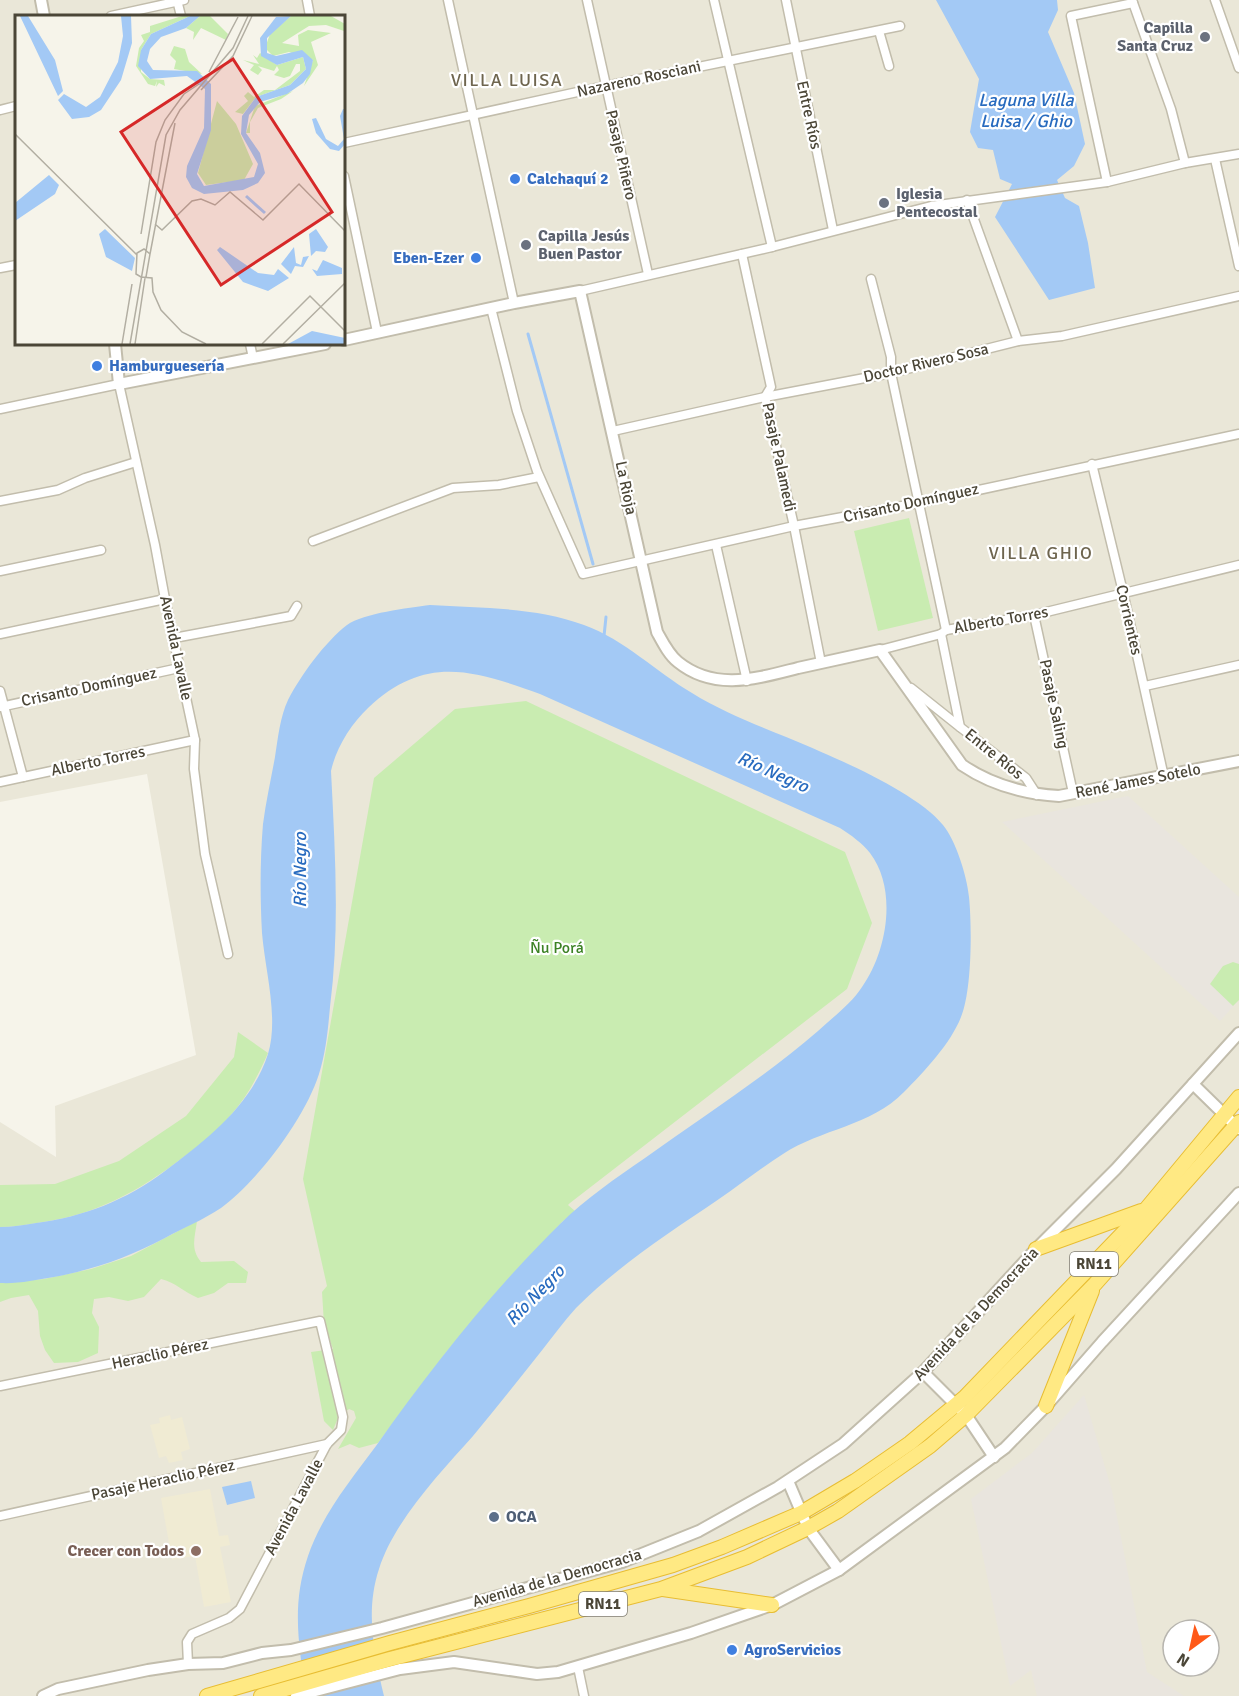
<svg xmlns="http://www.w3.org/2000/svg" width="1239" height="1696" viewBox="0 0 1239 1696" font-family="Signika,sans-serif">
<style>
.residential{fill:#eae7d8;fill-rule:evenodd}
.industrial{fill:#e9e5de}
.education{fill:#f0ebd3}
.green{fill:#c9ecb1}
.water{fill:#a3c9f5}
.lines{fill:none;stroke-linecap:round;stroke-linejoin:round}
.stream{stroke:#a3c9f5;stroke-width:3}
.minor-casing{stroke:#c2bdac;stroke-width:11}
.tertiary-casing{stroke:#c2bdac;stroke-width:14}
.trunk-casing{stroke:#e8bd32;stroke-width:16}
.minor{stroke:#fff;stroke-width:8}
.tertiary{stroke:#fff;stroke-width:10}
.trunk{stroke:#ffe983;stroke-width:14}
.worship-dot{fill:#6b7280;stroke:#fff;stroke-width:2}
.shop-dot{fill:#3f7fe0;stroke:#fff;stroke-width:2}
.service-dot{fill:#5c6f8a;stroke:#fff;stroke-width:2}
.education-dot{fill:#8d6e63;stroke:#fff;stroke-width:2}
.labels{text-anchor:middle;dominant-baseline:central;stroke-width:4.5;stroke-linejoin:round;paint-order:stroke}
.shield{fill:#fff;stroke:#817e73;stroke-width:1.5}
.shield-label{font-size:15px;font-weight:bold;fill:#4b4637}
.worship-label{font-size:16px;font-weight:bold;fill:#5b616d;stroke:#fff;text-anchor:start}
.street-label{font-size:16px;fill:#4b4637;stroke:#fff}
.shop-label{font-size:16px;font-weight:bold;fill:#366cbe;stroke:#fff;text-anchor:start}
.park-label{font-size:16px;fill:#3c8225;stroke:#fff}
.service-label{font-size:16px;font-weight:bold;fill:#4e5e75;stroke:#fff;text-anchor:start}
.education-label{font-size:16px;font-weight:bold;fill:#785e54;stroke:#fff;text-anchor:end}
.neighbourhood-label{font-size:18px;letter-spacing:1.5px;fill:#6e654e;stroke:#fff}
.water-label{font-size:18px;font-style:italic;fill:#286bbf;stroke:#fff}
.inset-river{fill:none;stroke:#a3c9f5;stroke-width:3}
.inset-road{fill:none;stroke:#b2aea2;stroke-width:1.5}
.view{fill:#d62828;fill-opacity:0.15;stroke:#d62828;stroke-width:3}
.inset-edge{fill:none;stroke:#4b4637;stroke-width:3}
</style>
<rect width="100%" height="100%" fill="#f6f4ea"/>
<!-- residential -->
<path class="residential" d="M0,0H1239V1696H0V1122L56,1157L55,1106L196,1055L147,774L0,802ZM16,16H344V344H16ZM1173,1630H1209V1666H1173Z"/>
<!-- industrial -->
<g class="industrial">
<polygon points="1128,796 1239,897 1239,1000 1220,1021 1002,822"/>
<polygon points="1084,1395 1112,1491 1147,1672 1184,1696 1037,1696 1031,1670 1010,1686 971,1499 1032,1453"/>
</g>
<!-- education -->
<g class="education">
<polygon points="170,1415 171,1420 182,1417 190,1449 181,1452 183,1460 169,1463 166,1456 159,1458 150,1425 160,1423 159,1418"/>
<polygon points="210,1489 219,1536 228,1535 230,1545 220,1547 231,1602 204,1607 195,1556 172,1560 161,1498"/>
</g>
<!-- green -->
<g class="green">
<polygon points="909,518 933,618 878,631 854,531"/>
<polygon points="526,701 845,852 872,923 847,989 570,1203 568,1205 575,1211 562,1222 448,1350 378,1443 359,1448 350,1444 338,1449 356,1418 354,1411 349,1409 338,1418 333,1430 324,1421 311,1352 333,1349 324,1324 322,1292 327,1286 303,1179 374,778 455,709"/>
<polygon points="1233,962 1239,964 1239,1000 1233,1006 1210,984 1223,966"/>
<path d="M238,1032L268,1053C258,1076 247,1097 230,1116C218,1131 201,1144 185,1156C138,1192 96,1215 37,1223C25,1225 12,1227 0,1227V1185L55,1184L119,1161L186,1116L234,1057Z"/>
<path d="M197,1221C195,1237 190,1249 201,1262L234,1261L248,1272L246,1283H228L214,1293L198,1298C184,1292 175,1282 161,1279L144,1297L128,1301L109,1297L94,1299L92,1313L99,1327L98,1353L78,1362L54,1363L45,1350L40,1336L38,1311L29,1295L11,1298L0,1302V1283L44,1279L91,1269L131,1256Z"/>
</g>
<!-- water -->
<g class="water">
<polygon points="936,0 1057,0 1058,10 1048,32 1074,93 1085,144 1074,166 1057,180 1065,198 1079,206 1088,243 1095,288 1049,300 995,217 1012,184 1000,179 993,150 978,148 970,132 979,79"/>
<path d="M430,605C480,608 536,607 584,625C625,640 655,671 692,693C729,716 771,730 810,747C847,763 918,794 943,825C956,841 967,876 969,897C972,927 972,990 961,1017C951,1043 924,1072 904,1092C871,1126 821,1129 783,1154C761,1168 741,1184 719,1199C669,1233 619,1265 576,1308C564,1321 554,1335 543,1349C520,1378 497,1407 473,1436C440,1473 394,1521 379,1569C365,1611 374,1654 384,1696H306C299,1645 291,1606 308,1556C322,1515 350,1481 376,1446C431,1368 492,1291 560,1224C585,1199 616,1178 645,1158C703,1116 764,1078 818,1031C833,1017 851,1004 862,987C887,952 898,890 870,853C862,843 851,835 840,828L540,694C473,670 425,654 368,708C351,724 336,748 331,771C335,850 340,928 330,1007C328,1029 326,1052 319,1074C305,1118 258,1181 221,1208C203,1220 183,1228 165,1238C127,1258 95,1269 54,1277C36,1280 18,1284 0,1283V1227C12,1227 24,1225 36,1223C83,1217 127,1200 165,1171C206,1140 251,1106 268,1054C279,1018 265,970 262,933C260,896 260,860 263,824C266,801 271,779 275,757C278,738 280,717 288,700C301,675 325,642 347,625C364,613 408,608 430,605Z"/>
<polygon points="251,1481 255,1498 227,1505 222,1487"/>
</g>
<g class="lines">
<!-- stream -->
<g class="stream">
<polyline points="528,334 593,564"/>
<polyline points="604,636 606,617"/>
</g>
<defs>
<g id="minor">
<polyline points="177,0 181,16"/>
<polyline points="307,0 310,16"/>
<polyline points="448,0 514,303"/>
<polyline points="587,0 648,274"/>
<polyline points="714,0 772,247"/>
<polyline points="786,0 833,230"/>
<polyline points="1132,0 1171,109 1185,163"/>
<polyline points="1215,0 1239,68"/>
<polyline points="111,16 184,0"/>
<polyline points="879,31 889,66"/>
<polyline points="0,110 16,106"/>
<polyline points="344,143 605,86 900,26"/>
<polyline points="1215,159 1239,266"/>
<polyline points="344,176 377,332"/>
<polyline points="1107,182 1071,16 1133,3"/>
<polyline points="967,200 1018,341"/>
<polyline points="742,254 771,387 765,397 794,526 821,663"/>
<polyline points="0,268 16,265"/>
<polyline points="871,279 891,357 891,373 946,630"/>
<polyline points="580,291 772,247 931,206 1107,182 1185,163 1239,154"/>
<polyline points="491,308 517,411 537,471 583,574 794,526 918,503 1239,434"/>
<polyline points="250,344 253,358"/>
<polyline points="0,409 119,384 155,545 165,599 195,740 194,769 205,854 228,954"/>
<polyline points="613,431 765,397 891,373 1018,341 1062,336 1239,296"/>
<polyline points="1092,464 1123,592 1164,777"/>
<polyline points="0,501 58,490 85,478 136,462"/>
<polyline points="313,541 453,488 499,485 539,477"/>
<polyline points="716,545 747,681"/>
<polyline points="0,571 101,550"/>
<polyline points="1034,615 1073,793"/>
<polyline points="0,634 165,599"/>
<polyline points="941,634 960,727 1026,778 1037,795"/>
<polyline points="174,638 291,616 297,606"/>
<polyline points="880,650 941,634 946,630 1034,615 1239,565"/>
<polyline points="1145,686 1239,665"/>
<polyline points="911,688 960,727"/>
<polyline points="0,691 23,777"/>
<polyline points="0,707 179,668"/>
<polyline points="0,782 195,740"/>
<polyline points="0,1386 320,1321 343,1417 341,1430 327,1444 240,1609 229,1618 192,1634 187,1642 188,1664"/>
<polyline points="0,1516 327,1444"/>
<polyline points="578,1667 584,1696"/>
</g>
<g id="tertiary">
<polyline points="41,0 44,16"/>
<path d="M344,340L514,303L580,291L657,632C663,643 669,655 678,662C715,692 758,678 798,668C826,662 853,656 880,650L962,765C990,784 1025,794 1059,796L1239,761"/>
<polyline points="115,344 119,384 325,344"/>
<polyline points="1193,1084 1239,1129"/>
<polyline points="923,1372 966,1415 994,1457"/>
<polyline points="788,1481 808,1528 839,1570"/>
<polyline points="43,1696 58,1689 148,1670 188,1664 223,1663 262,1653 291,1650 382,1628 622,1562 699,1531 778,1487 843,1444 923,1372 1036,1249 1116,1169 1239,1033"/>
<polyline points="296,1696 400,1669 454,1662 537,1674 558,1672 691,1633 772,1605 839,1570 1005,1448 1046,1406 1102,1342 1239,1193"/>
</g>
<g id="trunk">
<polyline points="1036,1249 1141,1211"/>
<polyline points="1046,1406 1092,1291"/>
<polyline points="663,1589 772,1605"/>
<polyline points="207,1696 390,1643 529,1606 673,1565 722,1547 801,1513 855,1481 910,1443 964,1398 1146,1209 1239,1097"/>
<polyline points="261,1696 390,1659 661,1589 747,1557 808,1528 838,1511 930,1446 966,1415 1095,1284 1239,1122"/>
</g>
</defs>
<!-- minor casing -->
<use href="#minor" class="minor-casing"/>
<!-- tertiary casing -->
<use href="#tertiary" class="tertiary-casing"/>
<!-- trunk casing -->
<use href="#trunk" class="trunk-casing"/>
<!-- minor -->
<use href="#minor" class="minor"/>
<!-- tertiary -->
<use href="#tertiary" class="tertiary"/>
<!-- trunk -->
<use href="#trunk" class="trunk"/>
</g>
<!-- markers -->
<g class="worship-dot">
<circle cx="1205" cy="37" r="6"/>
<circle cx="884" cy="203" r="6"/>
<circle cx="526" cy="245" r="6"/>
</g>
<g class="shop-dot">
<circle cx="515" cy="179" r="6"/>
<circle cx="476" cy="258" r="6"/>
<circle cx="97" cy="366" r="6"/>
<circle cx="732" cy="1650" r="6"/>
</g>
<circle class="service-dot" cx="494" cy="1517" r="6"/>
<circle class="education-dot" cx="196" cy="1551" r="6"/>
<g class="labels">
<!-- shield labels -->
<g class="shield">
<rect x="1070" y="1252" width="48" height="24" rx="4.5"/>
<rect x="579" y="1592" width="48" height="24" rx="4.5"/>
</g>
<g class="shield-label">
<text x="1094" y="1264">RN11</text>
<text x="603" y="1604">RN11</text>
</g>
<!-- worship labels -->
<g class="worship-label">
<text x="1193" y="28" text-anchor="end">Capilla<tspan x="1193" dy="18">Santa Cruz</tspan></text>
<text x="896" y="194">Iglesia<tspan x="896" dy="18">Pentecostal</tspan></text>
<text x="538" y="236">Capilla Jesús<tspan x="538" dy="18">Buen Pastor</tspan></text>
</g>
<!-- street labels -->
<g class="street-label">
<text transform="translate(639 79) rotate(-12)">Nazareno Rosciani</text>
<text transform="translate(809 115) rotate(78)">Entre Ríos</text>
<text transform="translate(621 155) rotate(77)">Pasaje Piñero</text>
<text transform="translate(926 363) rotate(-13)">Doctor Rivero Sosa</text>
<text transform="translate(779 457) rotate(78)">Pasaje Palamedi</text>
<text transform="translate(626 488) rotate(78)">La Rioja</text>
<text transform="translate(911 503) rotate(-12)">Crisanto Domínguez</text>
<text transform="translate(1001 620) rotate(-10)">Alberto Torres</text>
<text transform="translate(1129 620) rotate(77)">Corrientes</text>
<text transform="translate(176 648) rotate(78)">Avenida Lavalle</text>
<text transform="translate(89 687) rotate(-12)">Crisanto Domínguez</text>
<text transform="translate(1054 704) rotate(78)">Pasaje Saling</text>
<text transform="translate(994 754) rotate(39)">Entre Ríos</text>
<text transform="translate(98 761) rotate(-12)">Alberto Torres</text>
<text transform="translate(1138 781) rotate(-11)">René James Sotelo</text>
<text transform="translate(976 1314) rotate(-47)">Avenida de la Democracia</text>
<text transform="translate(160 1354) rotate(-12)">Heraclio Pérez</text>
<text transform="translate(163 1480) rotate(-12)">Pasaje Heraclio Pérez</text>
<text transform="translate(294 1507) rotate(-62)">Avenida Lavalle</text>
<text transform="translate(557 1578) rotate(-16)">Avenida de la Democracia</text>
</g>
<!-- shop labels -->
<g class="shop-label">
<text x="527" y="179">Calchaquí 2</text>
<text x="464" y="258" text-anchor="end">Eben-Ezer</text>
<text x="109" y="366">Hamburguesería</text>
<text x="744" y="1650">AgroServicios</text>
</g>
<!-- park labels -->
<g class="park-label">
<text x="557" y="948">Ñu Porá</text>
</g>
<!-- service labels -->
<g class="service-label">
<text x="506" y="1517">OCA</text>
</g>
<!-- education labels -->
<g class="education-label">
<text x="184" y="1551">Crecer con Todos</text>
</g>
<!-- neighbourhood labels -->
<g class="neighbourhood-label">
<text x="507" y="80">VILLA LUISA</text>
<text x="1041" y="553">VILLA GHIO</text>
</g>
<!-- water labels -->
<g class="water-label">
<text x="1026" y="100">Laguna Villa<tspan x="1026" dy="21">Luisa / Ghio</tspan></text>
<text transform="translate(773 772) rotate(24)">Río Negro</text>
<text transform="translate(300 870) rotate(-90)">Río Negro</text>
<text transform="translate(535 1295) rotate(-46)">Río Negro</text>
</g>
</g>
<!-- overview -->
<g transform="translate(15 15)">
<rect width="330" height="330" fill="#f6f4ea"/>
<path d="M167,1H175L136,19L126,35V57L135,64L149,65L150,71L144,68L141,72L142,66L140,71L133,69L121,51L124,33L129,26L126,20L135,17V11ZM185,1H195L213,19L211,25L186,13L178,25L179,17L171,13ZM276,1H316L330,9L329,16L311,10L294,11L267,28L284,31L283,20L293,15L316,18L296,27L303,50L289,71L298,45L274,37L258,41L250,33L255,19ZM159,31L170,34L174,47L187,59L159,54L161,46L155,40ZM245,38L262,50L288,42L291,54L275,70L241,82L228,99L220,97L233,86L229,81L233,77L239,82L249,75H260L285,56V49H281L275,61L269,63L259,60L264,55L262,51L259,56L243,51L247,55L243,60L235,55L239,50L228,45L244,49L238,40L242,43ZM278,76L266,84L243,93L235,107V118H231L240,91ZM202,86L221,109L238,149L229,165L191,170L183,158Z" fill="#c9ecb1"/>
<path d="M5,1H13L40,45L48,76L43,81ZM106,1H116L117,28L106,65L86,95L74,102L57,104L43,85L49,79L71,92L85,82L103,47L108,21ZM175,1H185L171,13L146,22L135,34L132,46L138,55L182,56L196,69V115L182,159L189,171L239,162L243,149L226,119L227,101L241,82L275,70L291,54L288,42L262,50L246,41L245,23L261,2L276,1L252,23V38L261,41L287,35L298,45L295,59L288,68L272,79L245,87L234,100L231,118L245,138L250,158L243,168L228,175L189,179L177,173L171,162L172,151L189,113L190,74L172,61L135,64L123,51L126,35L136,19ZM328,94H330V129L324,136L315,134L301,118L297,104L301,103L311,124L323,131L329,124L325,101ZM34,160L44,170L40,179L0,206V188ZM90,214L120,243L117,256L91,242L84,219ZM301,214L313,232L310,237L301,236L296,241L294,219ZM205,232L243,258L259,260L263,254L274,263L253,276L228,267L202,235ZM279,232L281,248L286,250L288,242L294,241L288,252L280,251L276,259L266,249ZM308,245L327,253V259L302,261L297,254L302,256ZM297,316L330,323V329H273Z" fill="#a3c9f5"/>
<path class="inset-river" d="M231,181L250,198"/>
<path class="inset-road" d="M194,57L223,2M186,75L218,41L237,1M0,119L122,240M140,209L147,215L177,186L186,184L200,190L215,177L248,205L284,169L330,216M126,219L141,127L150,105L169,79L184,69M135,239L160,108M131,262L135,239L129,234L122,238L121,259L126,262L137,263L138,277L146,295L167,317L191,329M107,329L117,269M115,329L151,120L165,95L218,33L233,1M120,329L130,263M247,329L295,281L330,316M268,329L330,268"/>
<path class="view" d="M218,44L317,197L206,270L106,117Z"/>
<rect width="330" height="330" class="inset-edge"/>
</g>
<!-- north arrow -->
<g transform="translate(1191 1648) rotate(213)"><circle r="28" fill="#ffffff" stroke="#b7b5af" stroke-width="1.5"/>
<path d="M0-4.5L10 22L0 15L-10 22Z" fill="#ff5918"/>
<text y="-9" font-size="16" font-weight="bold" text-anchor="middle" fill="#4b4637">N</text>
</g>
</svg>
